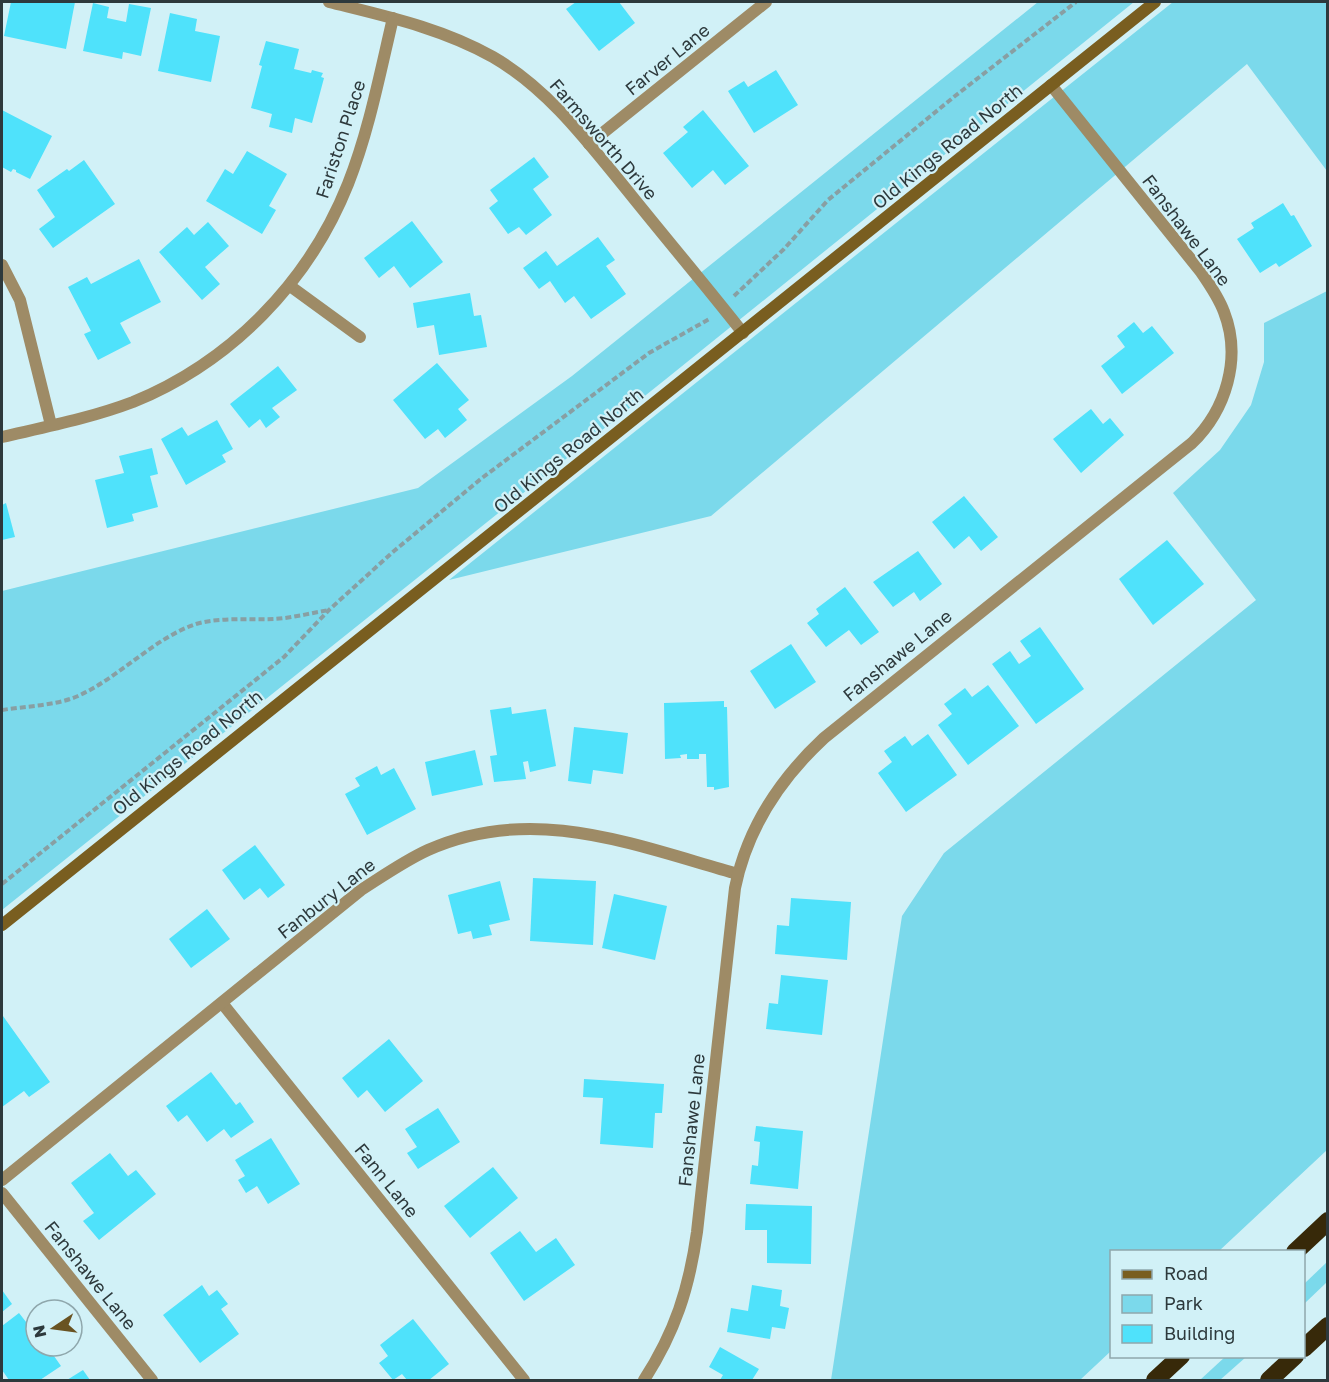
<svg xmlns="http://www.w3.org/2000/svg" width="1329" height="1382" viewBox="0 0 1329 1382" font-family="'Golos Text',sans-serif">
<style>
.green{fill:#7bd9eb}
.building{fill:#4fe2fb}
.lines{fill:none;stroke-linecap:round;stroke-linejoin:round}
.path{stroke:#889fa3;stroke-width:4;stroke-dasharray:6 3;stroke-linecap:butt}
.street{stroke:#9e8b66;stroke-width:12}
.secondary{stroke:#795e20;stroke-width:12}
.highway{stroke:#372909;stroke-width:18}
.labels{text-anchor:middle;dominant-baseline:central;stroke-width:4.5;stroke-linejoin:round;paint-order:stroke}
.street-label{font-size:18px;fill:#2d393c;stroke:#d1f1f7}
</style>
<rect width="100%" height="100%" fill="#d1f1f7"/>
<!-- green -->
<g class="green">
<polygon points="1038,2 1134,2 666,379 2,910 2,591 418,488 572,376"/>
<polygon points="1173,2 1327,2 1327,171 1247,64 711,516 449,580"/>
<polygon points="1327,291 1327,1150 1219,1251 1112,1252 1111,1351 1080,1380 831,1380 902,916 944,853 1256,600 1173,493 1220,450 1251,405 1264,362 1264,323"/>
<polygon points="1327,1262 1327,1282 1304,1304 1304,1284"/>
<polygon points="1226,1356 1246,1357 1220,1380 1200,1380"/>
</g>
<!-- building -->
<g class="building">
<polygon points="11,2 75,2 66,49 4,36"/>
<polygon points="576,2 619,2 635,23 599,51 566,9"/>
<polygon points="93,3 109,7 107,18 126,22 129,4 151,8 141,56 123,52 122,59 83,51"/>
<polygon points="170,13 197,19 195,31 220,36 211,82 158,71"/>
<polygon points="266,41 299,49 294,69 311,73 312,70 323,73 321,77 324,78 312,123 295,118 292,133 269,127 272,114 251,108 262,66 259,65"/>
<polygon points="776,70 798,105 754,133 728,91 744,81 748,87"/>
<polygon points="2,110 52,136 30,179 16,172 16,170 13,169 11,172 2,167 3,156 2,156"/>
<polygon points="703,110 749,166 725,185 713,170 692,188 663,153 688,132 683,127"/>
<polygon points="247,151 287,174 269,206 276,210 262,234 206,201 225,169 233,174"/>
<polygon points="534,157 549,177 533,189 552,215 526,235 519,227 508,234 489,208 498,201 490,190"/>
<polygon points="84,160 115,204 53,248 39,229 55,217 37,190 67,169 69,171"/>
<polygon points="1283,203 1291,216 1294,215 1312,246 1279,267 1276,263 1260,273 1237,239 1254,228 1251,223"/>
<polygon points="412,221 443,262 410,288 394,266 379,278 364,258"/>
<polygon points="208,222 229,246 205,267 220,284 202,300 159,252 187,227 194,235"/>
<polygon points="598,237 615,260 606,266 626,294 591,319 574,296 565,303 550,281 539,289 523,268 546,251 557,266"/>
<polygon points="139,259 161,302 120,323 131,343 98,360 84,334 91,331 68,287 87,277 91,284"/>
<polygon points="470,293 474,316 481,315 487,347 439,355 434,325 417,328 413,303"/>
<polygon points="1134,322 1143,333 1152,326 1174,353 1122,394 1101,366 1125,347 1117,336"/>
<polygon points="437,363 469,400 458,409 467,420 445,438 438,429 425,439 393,400"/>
<polygon points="278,366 297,390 272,408 280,417 266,428 260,419 249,428 230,404"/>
<polygon points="1091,409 1103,424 1110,418 1124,435 1081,473 1053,439"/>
<polygon points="217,420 233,449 222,455 226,462 186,485 161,439 182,427 188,436"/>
<polygon points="152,448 158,474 150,476 158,507 132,514 134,521 107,528 95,480 124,473 119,456"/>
<polygon points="964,496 998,537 981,551 969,536 954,549 932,522"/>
<polygon points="6,503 15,537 2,540 2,505"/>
<polygon points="1167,540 1204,584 1153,625 1119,579"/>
<polygon points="918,551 942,584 920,601 914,592 893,607 873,582"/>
<polygon points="845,587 879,632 861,645 849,630 826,647 807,623 819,614 816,609"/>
<polygon points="1040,627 1084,689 1036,724 992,664 1010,651 1019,664 1031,656 1020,641"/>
<polygon points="791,644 816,682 775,709 750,671"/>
<polygon points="988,685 1019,726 968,765 938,725 952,714 944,704 965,688 972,697"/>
<polygon points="724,701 724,707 727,707 729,787 714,790 714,787 707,787 706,754 699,754 699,759 687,759 687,754 680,755 681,758 665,759 664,703"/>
<polygon points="511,707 512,714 546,709 556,766 530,772 528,761 523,762 526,779 494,782 490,756 497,755 490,710"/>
<polygon points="574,727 628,733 623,774 593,770 591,784 568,781"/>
<polygon points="928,734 957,775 906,812 878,773 892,762 884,751 905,736 912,746"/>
<polygon points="475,750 483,785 432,796 425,762"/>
<polygon points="377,766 381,775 394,768 416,809 367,835 345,794 360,786 355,778"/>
<polygon points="255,845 285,885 268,898 260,888 244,900 222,870"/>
<polygon points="533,878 596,881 593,945 530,941"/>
<polygon points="500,881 510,920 489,925 492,935 473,939 471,931 458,934 448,895"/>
<polygon points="614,894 667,906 655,960 602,948"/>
<polygon points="791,898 851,902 847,960 775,954 777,925 789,926"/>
<polygon points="207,909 230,939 191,968 169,939"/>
<polygon points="781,975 828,980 822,1035 766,1029 769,1003 778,1004"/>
<polygon points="3,1016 50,1082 29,1097 24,1091 2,1107 2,1017"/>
<polygon points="389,1039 423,1081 385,1112 367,1090 358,1098 342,1078"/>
<polygon points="211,1072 236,1105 240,1102 254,1122 231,1138 224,1129 207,1142 187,1115 178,1122 166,1106"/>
<polygon points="584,1079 664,1084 662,1113 655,1113 653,1148 600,1144 603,1098 583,1097"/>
<polygon points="438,1108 460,1142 418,1169 407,1153 417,1147 405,1129"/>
<polygon points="756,1126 803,1131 798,1189 750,1184 752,1165 758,1166 760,1142 754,1141"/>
<polygon points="271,1138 300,1184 268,1204 257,1186 246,1193 238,1180 245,1176 235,1160"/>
<polygon points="110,1153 128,1176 136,1170 156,1194 99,1240 83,1221 94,1213 71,1183"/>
<polygon points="493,1167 518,1198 470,1238 444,1206"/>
<polygon points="746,1204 812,1206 811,1264 767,1263 767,1230 745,1230"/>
<polygon points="520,1231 536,1252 556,1238 575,1265 524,1301 490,1253"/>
<polygon points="202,1285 209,1296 217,1290 228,1304 221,1309 239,1334 200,1363 163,1315"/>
<polygon points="752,1285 782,1290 780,1306 789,1308 785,1329 772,1327 770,1339 727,1332 731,1308 748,1311"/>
<polygon points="2,1290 12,1304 2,1312"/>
<polygon points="19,1313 30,1327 36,1323 36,1346 54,1346 49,1349 61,1366 40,1380 9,1380 2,1370 2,1326"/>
<polygon points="413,1319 449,1364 429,1380 407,1380 402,1374 393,1380 379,1363 388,1356 380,1345"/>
<polygon points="720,1347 759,1369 752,1380 720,1380 723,1375 709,1367"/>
<polygon points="83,1370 90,1380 67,1380"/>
</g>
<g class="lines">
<!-- path -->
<g class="path">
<polyline points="734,296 784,249 828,200 955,96 1076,2"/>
<path d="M2,710C26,706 55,706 78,696C120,677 154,638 196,624C220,617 249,620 274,619C292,618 311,613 329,610"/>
<polyline points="2,884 284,657 330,609 394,551 482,478 649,353 711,318"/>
</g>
<!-- street -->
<g class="street">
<path d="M329,2C385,16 442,28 493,57C550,90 590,145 631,195C668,241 706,286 743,333"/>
<polyline points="589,144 766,2"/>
<polyline points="2,265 20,300 51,425"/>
<polyline points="290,286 360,337"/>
<path d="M2,437C45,427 91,418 133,402C231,362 309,282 348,184C369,131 380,73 393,18"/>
<polyline points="222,1003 524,1380"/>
<path d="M2,1180L361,890C383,876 404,861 428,850C533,803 634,845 738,874"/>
<polyline points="2,1193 152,1380"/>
<path d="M644,1380C675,1332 689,1289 697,1232L735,888C747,829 780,779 824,738L1192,443C1226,410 1242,358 1224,312C1219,298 1210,285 1201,272L1051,85"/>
</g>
<!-- secondary -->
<polyline class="secondary" points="2,925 1155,2"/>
<!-- highway -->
<g class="highway">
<polyline points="1295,1252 1328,1221"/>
<polyline points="1304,1348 1328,1326"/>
<polyline points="1155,1380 1181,1356"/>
<polyline points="1269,1380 1295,1356"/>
</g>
</g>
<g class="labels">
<!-- street labels -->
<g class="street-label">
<text transform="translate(667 59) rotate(-39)">Farver Lane</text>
<text transform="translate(340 139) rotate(-72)">Fariston Place</text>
<text transform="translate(604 139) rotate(49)">Farmsworth Drive</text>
<text transform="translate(947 146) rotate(-39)">Old Kings Road North</text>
<text transform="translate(1187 230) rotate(53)">Fanshawe Lane</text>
<text transform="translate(568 450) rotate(-39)">Old Kings Road North</text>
<text transform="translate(897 655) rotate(-39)">Fanshawe Lane</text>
<text transform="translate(187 752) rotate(-39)">Old Kings Road North</text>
<text transform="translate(326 898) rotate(-38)">Fanbury Lane</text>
<text transform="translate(691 1120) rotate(-84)">Fanshawe Lane</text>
<text transform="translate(387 1180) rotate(51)">Fann Lane</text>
<text transform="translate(91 1275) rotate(51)">Fanshawe Lane</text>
</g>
</g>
<!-- border -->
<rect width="1329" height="1382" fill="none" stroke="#2d393c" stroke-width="6"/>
<!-- legend -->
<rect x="1110" y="1250" width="195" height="108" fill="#d1f1f7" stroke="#8fa7ac" stroke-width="1.5"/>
<rect x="1122" y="1270" width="30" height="9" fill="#795e20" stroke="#8fa7ac" stroke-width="1.5"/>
<text x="1164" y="1280" font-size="18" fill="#2d393c">Road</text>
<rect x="1122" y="1295" width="30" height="18" fill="#7bd9eb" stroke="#8fa7ac" stroke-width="1.5"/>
<text x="1164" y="1310" font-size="18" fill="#2d393c">Park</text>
<rect x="1122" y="1325" width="30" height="18" fill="#4fe2fb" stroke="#8fa7ac" stroke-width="1.5"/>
<text x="1164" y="1340" font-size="18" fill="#2d393c">Building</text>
<!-- north arrow -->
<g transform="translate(54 1328) rotate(257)"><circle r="28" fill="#d1f1f7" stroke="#8fa7ac" stroke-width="1.5"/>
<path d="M0-4.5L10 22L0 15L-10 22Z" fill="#695322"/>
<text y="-9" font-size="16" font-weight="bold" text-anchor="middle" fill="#2d393c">N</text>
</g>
</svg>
